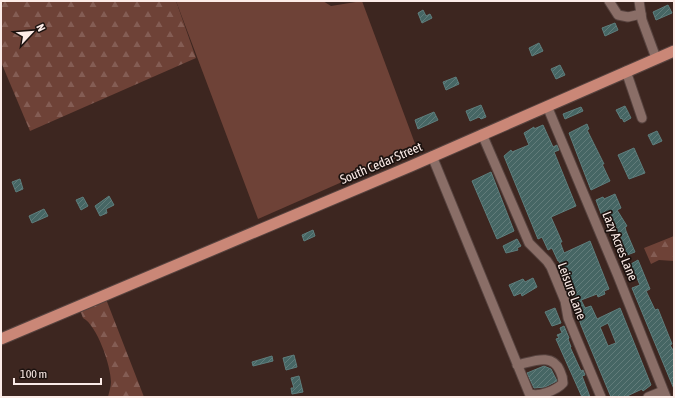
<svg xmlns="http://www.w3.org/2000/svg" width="675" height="398" viewBox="0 0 675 398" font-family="'Asap Condensed',sans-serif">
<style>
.green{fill:#6e4237}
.forest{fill:url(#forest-firs)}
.building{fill:url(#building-hatch);stroke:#5e7e7d;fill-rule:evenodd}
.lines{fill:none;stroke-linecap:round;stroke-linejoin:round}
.minor-casing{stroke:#57433f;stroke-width:11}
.major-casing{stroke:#57433f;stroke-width:13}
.minor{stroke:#8a6e67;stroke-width:9}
.major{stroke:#ca8777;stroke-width:11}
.labels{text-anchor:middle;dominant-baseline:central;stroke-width:3.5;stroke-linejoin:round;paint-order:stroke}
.street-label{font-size:13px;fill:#fcece8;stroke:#1c120f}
</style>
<defs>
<pattern id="forest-firs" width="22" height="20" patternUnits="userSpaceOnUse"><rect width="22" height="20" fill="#6e4237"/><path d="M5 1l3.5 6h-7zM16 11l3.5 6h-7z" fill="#845d54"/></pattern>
<pattern id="building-hatch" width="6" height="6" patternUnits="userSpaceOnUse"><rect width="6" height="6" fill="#466664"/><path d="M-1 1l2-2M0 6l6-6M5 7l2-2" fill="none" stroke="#627c7a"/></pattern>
</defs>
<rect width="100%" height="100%" fill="#3d2620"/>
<!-- green -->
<polygon class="green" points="176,1 323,1 331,6 362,1 417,149 258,219"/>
<!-- forest -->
<g class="forest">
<polygon points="1,1 176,1 196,58 30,131 1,62"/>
<polygon points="674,236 674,261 659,260 651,264 644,248"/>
<path d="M106,299L144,397H108C109,392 111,387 111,382C111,366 97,325 83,318L80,310Z"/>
</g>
<!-- building -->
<g class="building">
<polygon points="668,5 672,13 656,20 653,12"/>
<polygon points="423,10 426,16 430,14 432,18 422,23 418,13"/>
<polygon points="615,23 618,30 605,36 602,28"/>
<polygon points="539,43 543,51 532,56 529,48"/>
<polygon points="560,65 565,75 556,79 551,69"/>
<polygon points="456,77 459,84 446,90 443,82"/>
<polygon points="481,105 486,117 481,119 479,117 470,121 466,111"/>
<polygon points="625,106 631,118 624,122 622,118 621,119 616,110"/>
<polygon points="581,107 583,111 565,119 563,114"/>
<polygon points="434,112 438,120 418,129 415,120"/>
<polygon points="587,124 589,129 587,130 604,164 602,164 610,181 591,190 569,133"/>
<path d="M543,125L553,147L557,145L559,150L554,152L576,206L551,217L562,242H560L564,253L590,241L609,289L604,291L605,294L598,297L597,294L581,300L585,308L591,306L597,319L620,308L651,385L643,391L642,389L625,397H611L581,325L576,309L579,308L559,261H558L552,248L548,250L542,237L538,239L504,156L511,150L512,152L529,145L524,133L534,127V129ZM608,323L616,343L608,346L600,327Z"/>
<polygon points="657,131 662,141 653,145 648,135"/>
<polygon points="634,148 645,173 629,179 618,155"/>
<polygon points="491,172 514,231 497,239 472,181"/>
<polygon points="20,179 23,189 16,192 12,182"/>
<polygon points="615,194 621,208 617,210 627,226 625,227 626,231 635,252 627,255 626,251 623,252 621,246 623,245 622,240 611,215 602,216 596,200 603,197 604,199"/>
<polygon points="109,196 114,205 106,209 107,213 100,216 95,206"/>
<polygon points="83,197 88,206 81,210 76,200"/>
<polygon points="44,209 48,216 32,223 29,216"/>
<polygon points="313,230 315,236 304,241 302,235"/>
<polygon points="517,239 521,246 517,248 518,250 506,253 503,246"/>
<polygon points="638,260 650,289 646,291 655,310 658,309 672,344 670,345 674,352 674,389 632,288 640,285 634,271 632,272 630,268 632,267 631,264"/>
<polygon points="533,278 537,287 522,296 521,293 514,296 509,285 523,279 525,282"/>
<polygon points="555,308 561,323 552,326 545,312"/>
<polygon points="564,326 569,338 568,339 571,347 570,347 581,371 583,370 585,375 582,376 590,397 582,397 556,339 559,338 557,335 562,333 560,328"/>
<polygon points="294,355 297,367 286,370 283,358"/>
<polygon points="272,356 273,361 253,366 252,362"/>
<polygon points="544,366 551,369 557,381 545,387 534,388 527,373"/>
<polygon points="299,376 303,392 292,394 291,388 294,388 291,378"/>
</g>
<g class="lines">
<defs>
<g id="minor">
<polyline points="609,1 618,15 628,17 641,14"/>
<polyline points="639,1 642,20 656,58"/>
<polyline points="626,71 642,118"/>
<polyline points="547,106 618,276 666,397"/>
<polyline points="482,134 529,243 547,261 551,267 565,301 568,318 601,397"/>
<path d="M432,156C464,235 497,314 529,393C537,398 557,390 563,383C563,379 562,375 560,371C552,352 532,362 517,365"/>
<polyline points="648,397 663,391"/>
</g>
<polyline id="major" points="1,339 411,166 674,51"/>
</defs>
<!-- minor casing -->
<use href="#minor" class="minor-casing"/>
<!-- major casing -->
<use href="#major" class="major-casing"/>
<!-- minor -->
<use href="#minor" class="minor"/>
<!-- major -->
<use href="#major" class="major"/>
</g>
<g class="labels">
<!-- street labels -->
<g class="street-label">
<text transform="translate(381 163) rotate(-23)">South Cedar Street</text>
<text transform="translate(620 246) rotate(68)">Lazy Acres Lane</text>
<text transform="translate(572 291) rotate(70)">Leisure Lane</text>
</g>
</g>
<!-- border -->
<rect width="675" height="398" fill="none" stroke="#fcece8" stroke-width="4"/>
<!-- north arrow -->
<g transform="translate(32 32) rotate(64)" stroke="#1c120f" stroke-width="3" paint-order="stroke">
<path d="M0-3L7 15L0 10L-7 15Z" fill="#fcece8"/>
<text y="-6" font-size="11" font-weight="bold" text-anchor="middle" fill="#fcece8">N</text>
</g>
<!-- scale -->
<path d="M14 378v6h87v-6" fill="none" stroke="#fcece8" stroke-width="2"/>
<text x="20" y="378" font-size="12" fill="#fcece8" stroke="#1c120f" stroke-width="3" paint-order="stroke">100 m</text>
</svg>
